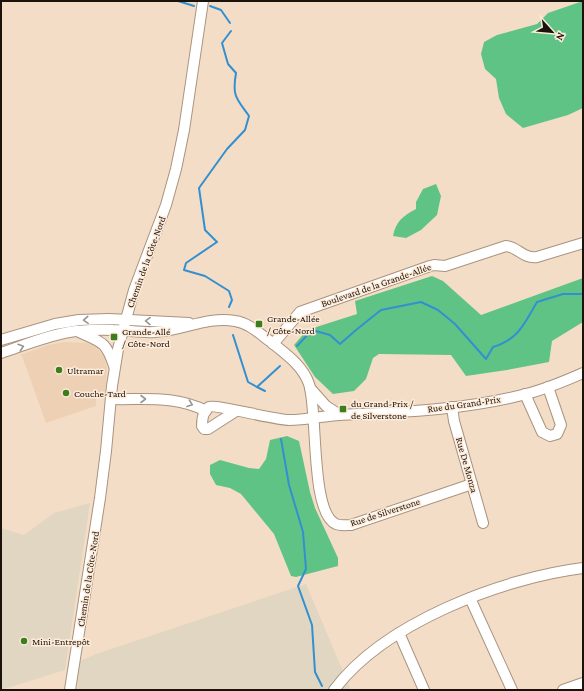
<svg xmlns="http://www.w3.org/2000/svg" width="584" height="691" viewBox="0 0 584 691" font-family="'Crimson Pro',serif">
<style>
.built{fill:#eed1b5}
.industrial{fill:#e1d6c2}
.forest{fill:#60c386}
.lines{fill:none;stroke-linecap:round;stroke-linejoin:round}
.stream{stroke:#3390d0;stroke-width:2}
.minor-casing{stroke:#a9937e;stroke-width:12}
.minor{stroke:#fff;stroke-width:10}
.oneway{stroke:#989591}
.poi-dot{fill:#3c7e1e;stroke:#feebd9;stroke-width:1.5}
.labels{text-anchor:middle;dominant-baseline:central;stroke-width:3;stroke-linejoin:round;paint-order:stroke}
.street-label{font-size:10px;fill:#1b130b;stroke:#feebd9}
.poi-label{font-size:10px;fill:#1b130b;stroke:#feebd9;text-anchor:start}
</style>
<rect width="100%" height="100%" fill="#f4ddc6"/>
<!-- built -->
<polygon class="built" points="64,342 87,343 93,345 102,353 105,358 107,368 105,398 96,397 96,406 46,423 22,356 20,355 48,345"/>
<!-- industrial -->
<g class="industrial">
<polygon points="90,503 65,670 1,690 1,528 24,535 54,513"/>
<polygon points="306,584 351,690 77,690 80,661 96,654"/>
</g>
<!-- forest -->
<g class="forest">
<polygon points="583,1 583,108 568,115 523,128 506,114 499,98 496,79 485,69 481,54 484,42 497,35 537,24 548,13"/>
<path d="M436,184L441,196L437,215L421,230L406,238L393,236C396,221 403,216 416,209V202L423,189Z"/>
<polygon points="432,276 443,281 481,315 583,278 583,322 552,341 549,362 507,370 466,376 451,355 379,354 373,358 366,379 354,391 333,394 315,377 294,345 307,330 357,314 355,301"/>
<polygon points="287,436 299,441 310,492 315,508 338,558 338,566 296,577 291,576 274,534 241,494 230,488 216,485 210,474 210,465 220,460 249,468 259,469 266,459 270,440"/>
</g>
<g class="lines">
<!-- stream -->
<g class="stream">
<polyline points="178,1 194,6"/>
<polyline points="210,6 221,10 230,23"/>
<path d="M229,307L232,300L229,291L205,276L184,270L186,263L217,242L205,230L199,188L227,149L245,130L249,116C236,98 232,96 236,73L228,64L222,43L231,31"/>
<polyline points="233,335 248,382 257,387 280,366"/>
<path d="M297,346L312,330L330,335L340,344L356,330L381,310L421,302L438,310L455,324L486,359L493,347C519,339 524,324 537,302L563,294H583"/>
<polyline points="257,387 265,391"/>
<polyline points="281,439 289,485 303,532 306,569 298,586 312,625 315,672 322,686"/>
</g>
<defs>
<g id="minor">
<path d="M79,332C101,342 106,341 114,366"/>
<polyline points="1,340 55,324 79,320 109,319 189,323"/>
<path d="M273,344L300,312L430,266L434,265L445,266L506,246C518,247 523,259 537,257L583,243"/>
<path d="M1,353C25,345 51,334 76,331C88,330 101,329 113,330C127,330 141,333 155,332C182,331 207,316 235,321C249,323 260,334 271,342C286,354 303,366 309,384C318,411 310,513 336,524C340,526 346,525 351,525L472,484"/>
<polyline points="310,388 326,406 340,415"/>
<polyline points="525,394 542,432 550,436 557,434 561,425 548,387"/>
<path d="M111,399C144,400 175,395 206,411"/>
<polyline points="452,407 454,421 483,523"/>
<path d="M236,411L208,429H204L202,426C202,420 203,411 209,407C214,404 276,420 289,420C306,420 323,416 340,415C402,412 466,410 526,394C546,389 565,381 583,373"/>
<polyline points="470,598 512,690"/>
<polyline points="399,633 424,690"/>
<polyline points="70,690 100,498 106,451 112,386 118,349 134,290 166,205 176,169 184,130 203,1"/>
<path d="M334,690C384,623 502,578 583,568"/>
<polyline points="563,690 583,683"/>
</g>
</defs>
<!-- minor casing -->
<use href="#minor" class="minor-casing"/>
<!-- minor -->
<use href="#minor" class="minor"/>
</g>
<!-- one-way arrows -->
<defs><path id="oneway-chevron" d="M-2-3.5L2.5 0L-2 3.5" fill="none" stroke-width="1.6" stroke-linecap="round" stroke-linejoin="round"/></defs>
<g class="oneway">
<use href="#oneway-chevron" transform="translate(86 320) rotate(177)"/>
<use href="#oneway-chevron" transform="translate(148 321) rotate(-179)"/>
<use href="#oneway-chevron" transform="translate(21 347) rotate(-18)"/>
<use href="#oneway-chevron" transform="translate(143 399)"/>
<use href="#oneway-chevron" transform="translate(190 404) rotate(20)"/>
</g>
<!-- markers -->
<g class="poi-dot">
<rect x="255" y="320" width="8" height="8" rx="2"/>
<rect x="110" y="333" width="8" height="8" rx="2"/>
<circle cx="59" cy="370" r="4"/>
<circle cx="66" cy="393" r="4"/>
<rect x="339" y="405" width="8" height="8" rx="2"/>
<circle cx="24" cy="641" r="4"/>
</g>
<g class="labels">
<!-- street labels -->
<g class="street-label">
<text transform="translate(146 262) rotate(-70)">Chemin de la Côte-Nord</text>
<text transform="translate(376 285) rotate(-19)">Boulevard de la Grande-Allée</text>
<text transform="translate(464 404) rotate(-8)">Rue du Grand-Prix</text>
<text transform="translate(467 465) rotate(74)">Rue De Monza</text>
<text transform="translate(385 512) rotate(-18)">Rue de Silverstone</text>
<text transform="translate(88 579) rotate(-81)">Chemin de la Côte-Nord</text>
</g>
<!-- poi labels -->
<g class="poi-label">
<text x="267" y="318">Grande-Allée<tspan x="267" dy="12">/ Côte-Nord</tspan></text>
<text x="122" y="331">Grande-Allé<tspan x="122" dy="12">/ Côte-Nord</tspan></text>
<text x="67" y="370">Ultramar</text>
<text x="74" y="393">Couche-Tard</text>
<text x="351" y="403">du Grand-Prix /<tspan x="351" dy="12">de Silverstone</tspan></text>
<text x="32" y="641">Mini-Entrepôt</text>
</g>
</g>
<!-- border -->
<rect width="584" height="691" fill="none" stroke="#1b130b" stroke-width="4"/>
<!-- north arrow -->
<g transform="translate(552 32) rotate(117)" stroke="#feebd9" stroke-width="3" paint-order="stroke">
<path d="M0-3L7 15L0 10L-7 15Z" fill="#1b130b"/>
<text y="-6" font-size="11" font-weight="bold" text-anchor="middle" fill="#1b130b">N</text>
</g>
</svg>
